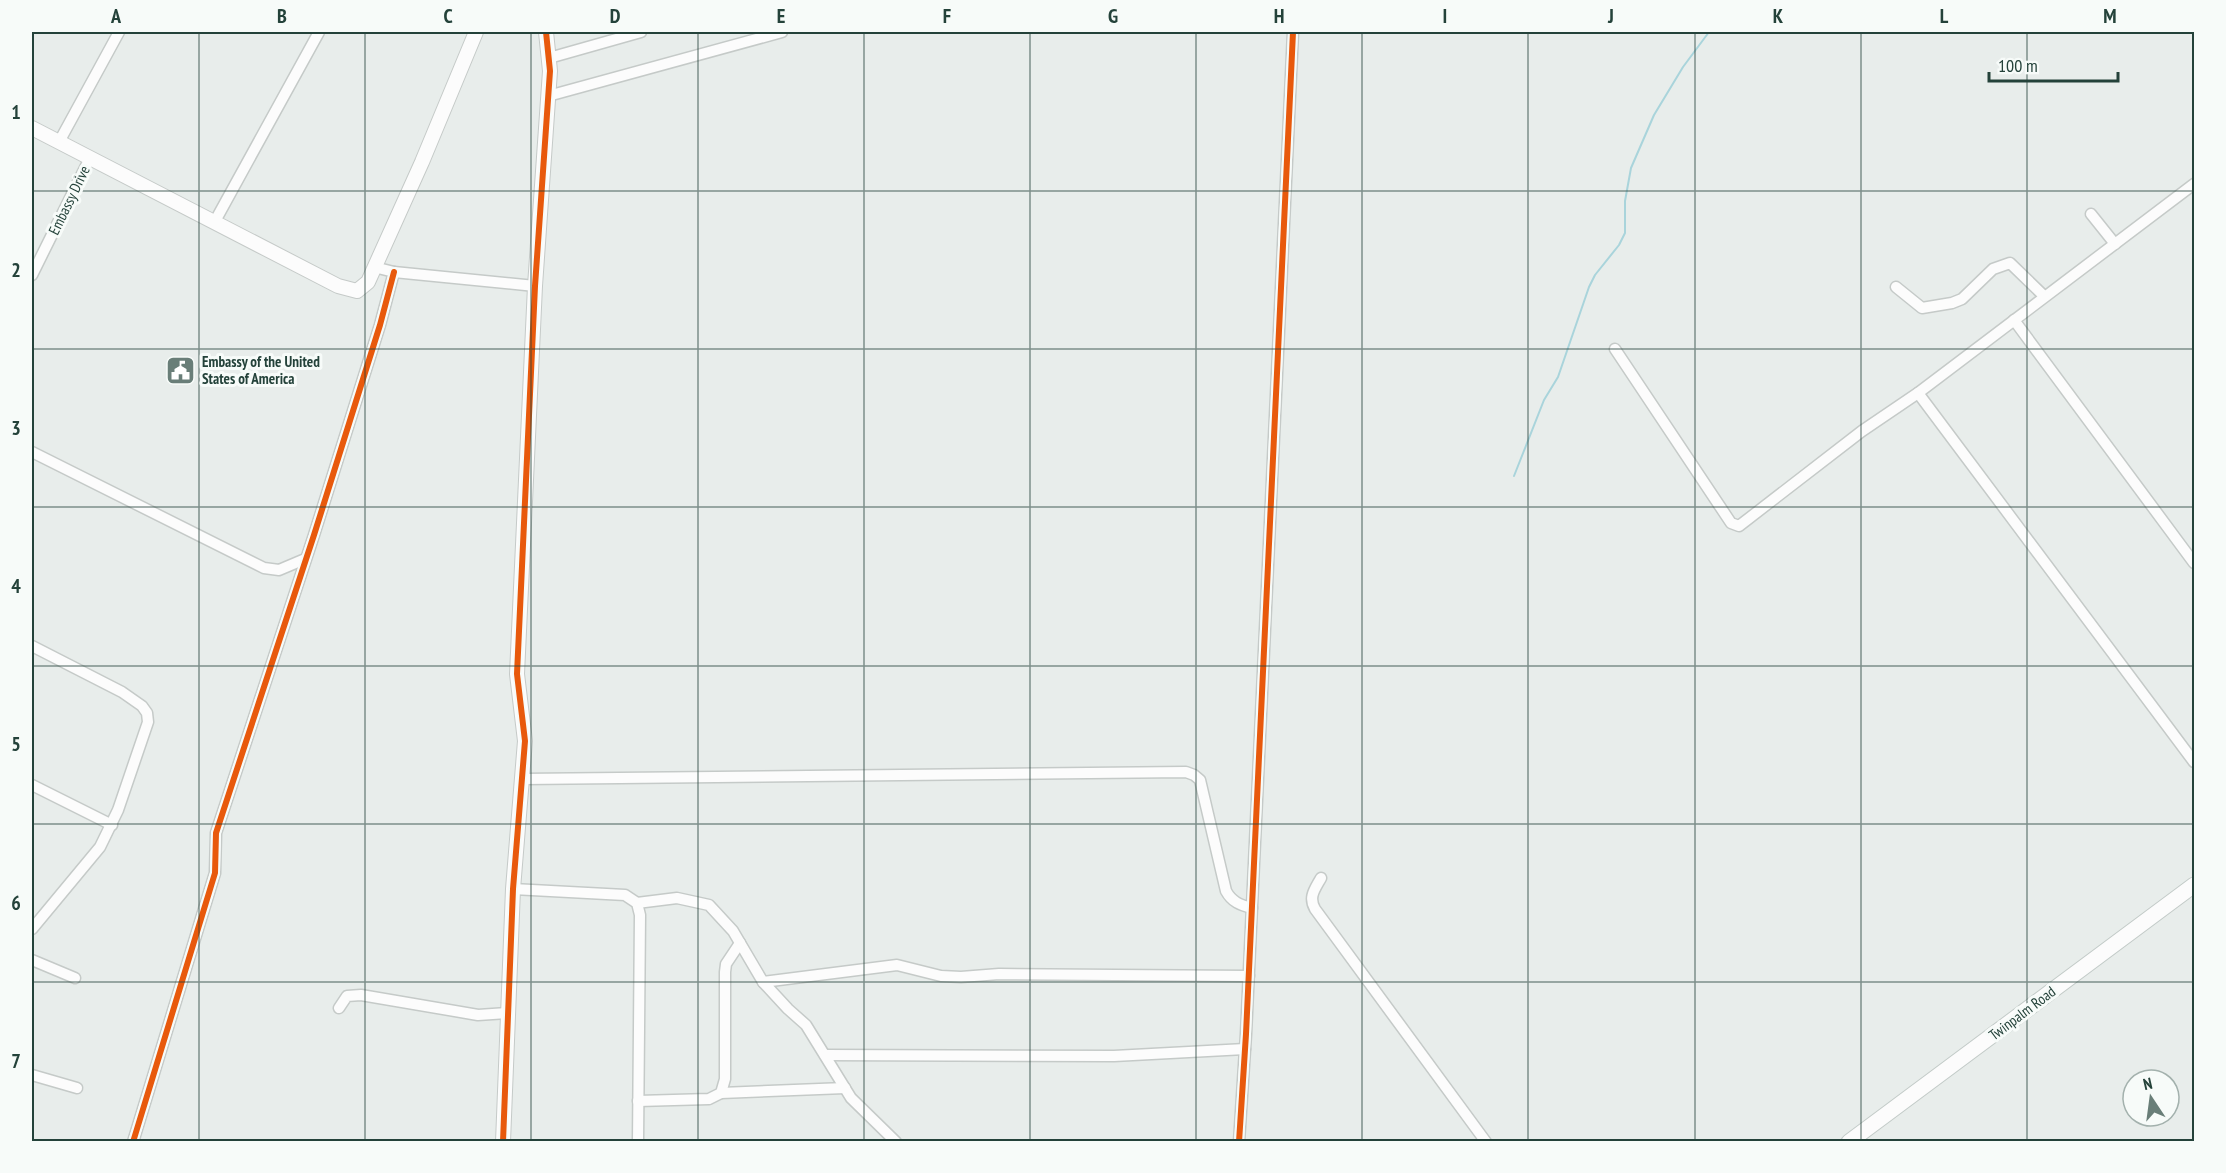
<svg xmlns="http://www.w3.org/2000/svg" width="2226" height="1173" viewBox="0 0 2226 1173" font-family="'PT Sans Narrow',sans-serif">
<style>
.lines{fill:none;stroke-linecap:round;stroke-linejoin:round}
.stream{stroke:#a9d4db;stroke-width:2}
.minor-casing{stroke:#c5cac8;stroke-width:13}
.tertiary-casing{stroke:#c5cac8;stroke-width:16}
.secondary-casing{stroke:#c3cbc8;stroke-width:17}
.minor{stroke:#fcfcfc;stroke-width:10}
.tertiary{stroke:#fcfcfc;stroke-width:14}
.secondary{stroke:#fcfcfc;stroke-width:15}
.cycleway-casing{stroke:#f7fbf9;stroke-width:10}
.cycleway{stroke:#e8590c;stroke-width:6}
.grid{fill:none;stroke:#24423a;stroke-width:1.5;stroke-opacity:0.55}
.labels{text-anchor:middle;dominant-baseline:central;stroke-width:6;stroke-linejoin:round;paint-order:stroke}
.street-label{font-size:15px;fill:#24423a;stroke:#f7fbf9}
.poi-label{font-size:15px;font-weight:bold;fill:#24423a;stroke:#f7fbf9;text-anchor:start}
.neatline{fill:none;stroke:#24423a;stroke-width:2}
.grid-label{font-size:20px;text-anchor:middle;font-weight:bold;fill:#24423a}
</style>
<rect width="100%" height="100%" fill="#e8edeb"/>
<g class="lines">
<!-- stream -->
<polyline class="stream" points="1514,476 1544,400 1558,377 1589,287 1595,275 1619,245 1625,233 1625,201 1631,168 1654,115 1683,67 1709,32"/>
<defs>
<g id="minor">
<polyline points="549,58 641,32"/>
<polyline points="548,96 782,32"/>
<polyline points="59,142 119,32"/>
<polyline points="2091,214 2115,244"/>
<polyline points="214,223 319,32"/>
<polyline points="374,267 394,272 535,286"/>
<polyline points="32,275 90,158"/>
<polyline points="1896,287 1922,308 1952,303 1962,299 1993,269 2010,263 2044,296"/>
<polyline points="2014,320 2194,563"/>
<polyline points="1615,349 1731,523 1739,526 1862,431 1918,393 2194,184"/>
<polyline points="1918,393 2194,762"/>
<polyline points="32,452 264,568 279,570 305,559"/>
<polyline points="32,646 122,692 142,706 147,713 148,722 118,810 100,847 32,929"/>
<path d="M523,779L1186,772L1194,775L1200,780L1226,891C1232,902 1240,905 1252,908"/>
<polyline points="32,785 112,825"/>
<path d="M1321,878C1315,889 1308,897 1315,909L1486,1142"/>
<polyline points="513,889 625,895 637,903 640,915 638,1142"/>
<polyline points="637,903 677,898 709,905 733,931 763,982 788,1009 806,1025 851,1098 896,1142"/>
<polyline points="32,960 75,978"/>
<polyline points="763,982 897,965 941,976 961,977 999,974 1249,976"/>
<polyline points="339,1008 347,996 361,995 478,1015 507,1013"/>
<polyline points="825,1055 1114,1056 1245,1049"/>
<polyline points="32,1075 77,1088"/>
<polyline points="721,1093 845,1088"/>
<polyline points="638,1101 709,1099 721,1093 725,1079 725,972 726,964 740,943"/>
<polyline points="133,1142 215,873 216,833 314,535 380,325 394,272"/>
<polyline points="1239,1142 1246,1034 1293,32"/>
</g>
<g id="tertiary">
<polyline points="32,128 338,286 357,291 368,282 422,162 476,32"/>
<polyline points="503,1142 513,889 525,741 517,674 535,286 550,71 546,32"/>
</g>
<polyline id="secondary" points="1849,1142 2194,885"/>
</defs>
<!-- minor casing -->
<use href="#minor" class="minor-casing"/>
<!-- tertiary casing -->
<use href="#tertiary" class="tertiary-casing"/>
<!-- secondary casing -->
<use href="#secondary" class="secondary-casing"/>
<!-- minor -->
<use href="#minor" class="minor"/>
<!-- tertiary -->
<use href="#tertiary" class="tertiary"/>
<!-- secondary -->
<use href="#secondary" class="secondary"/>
<defs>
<g id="cycleway">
<polyline points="133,1142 215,873 216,833 314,535 380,325 394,272"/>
<polyline points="503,1142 513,889 525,741 517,674 535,286 550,71 546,32"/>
<polyline points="1239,1142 1246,1034 1293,32"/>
</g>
</defs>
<!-- cycleway casing -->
<use href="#cycleway" class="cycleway-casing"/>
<!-- cycleway -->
<use href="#cycleway" class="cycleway"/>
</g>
<!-- grid -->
<path class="grid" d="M199,32V1142M365,32V1142M531,32V1142M698,32V1142M864,32V1142M1030,32V1142M1196,32V1142M1362,32V1142M1528,32V1142M1695,32V1142M1861,32V1142M2027,32V1142M32,191H2194M32,349H2194M32,507H2194M32,666H2194M32,824H2194M32,982H2194"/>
<!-- icons -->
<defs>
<symbol id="civic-square" viewBox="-11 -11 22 22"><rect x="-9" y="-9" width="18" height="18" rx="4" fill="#697e78" stroke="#f7fbf9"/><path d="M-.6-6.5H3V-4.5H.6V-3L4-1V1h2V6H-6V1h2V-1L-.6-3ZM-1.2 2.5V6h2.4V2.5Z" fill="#fff"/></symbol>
</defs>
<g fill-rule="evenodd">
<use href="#civic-square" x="164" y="354" width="33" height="33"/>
</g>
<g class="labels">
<!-- street labels -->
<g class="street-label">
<text transform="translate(69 200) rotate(-64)">Embassy Drive</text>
<text transform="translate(2022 1013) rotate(-37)">Twinpalm Road</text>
</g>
<!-- poi labels -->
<g class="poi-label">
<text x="202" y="361">Embassy of the United<tspan x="202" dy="17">States of America</tspan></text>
</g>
</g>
<!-- border -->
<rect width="2226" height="1173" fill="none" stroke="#f7fbf9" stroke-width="66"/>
<!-- north arrow -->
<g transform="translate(2151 1098) rotate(347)"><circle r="28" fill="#f7fbf9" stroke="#a3b1ad" stroke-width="1.5"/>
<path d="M0-4.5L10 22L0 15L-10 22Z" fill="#697e78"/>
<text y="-9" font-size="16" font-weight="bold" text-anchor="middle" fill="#24423a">N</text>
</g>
<!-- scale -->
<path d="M1989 72v9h129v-9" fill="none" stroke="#24423a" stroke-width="3"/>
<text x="1998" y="72" font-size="18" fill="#24423a" stroke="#f7fbf9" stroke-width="4.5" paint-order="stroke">100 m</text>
<rect x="33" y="33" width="2160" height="1107" class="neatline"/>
<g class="grid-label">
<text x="116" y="23">A</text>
<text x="282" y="23">B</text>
<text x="448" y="23">C</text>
<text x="615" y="23">D</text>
<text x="781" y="23">E</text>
<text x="947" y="23">F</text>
<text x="1113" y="23">G</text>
<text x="1279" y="23">H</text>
<text x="1445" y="23">I</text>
<text x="1611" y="23">J</text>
<text x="1778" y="23">K</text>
<text x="1944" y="23">L</text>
<text x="2110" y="23">M</text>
<text x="16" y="119">1</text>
<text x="16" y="277">2</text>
<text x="16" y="435">3</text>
<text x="16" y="593">4</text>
<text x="16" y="751">5</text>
<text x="16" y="910">6</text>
<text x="16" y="1068">7</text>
</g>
</svg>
